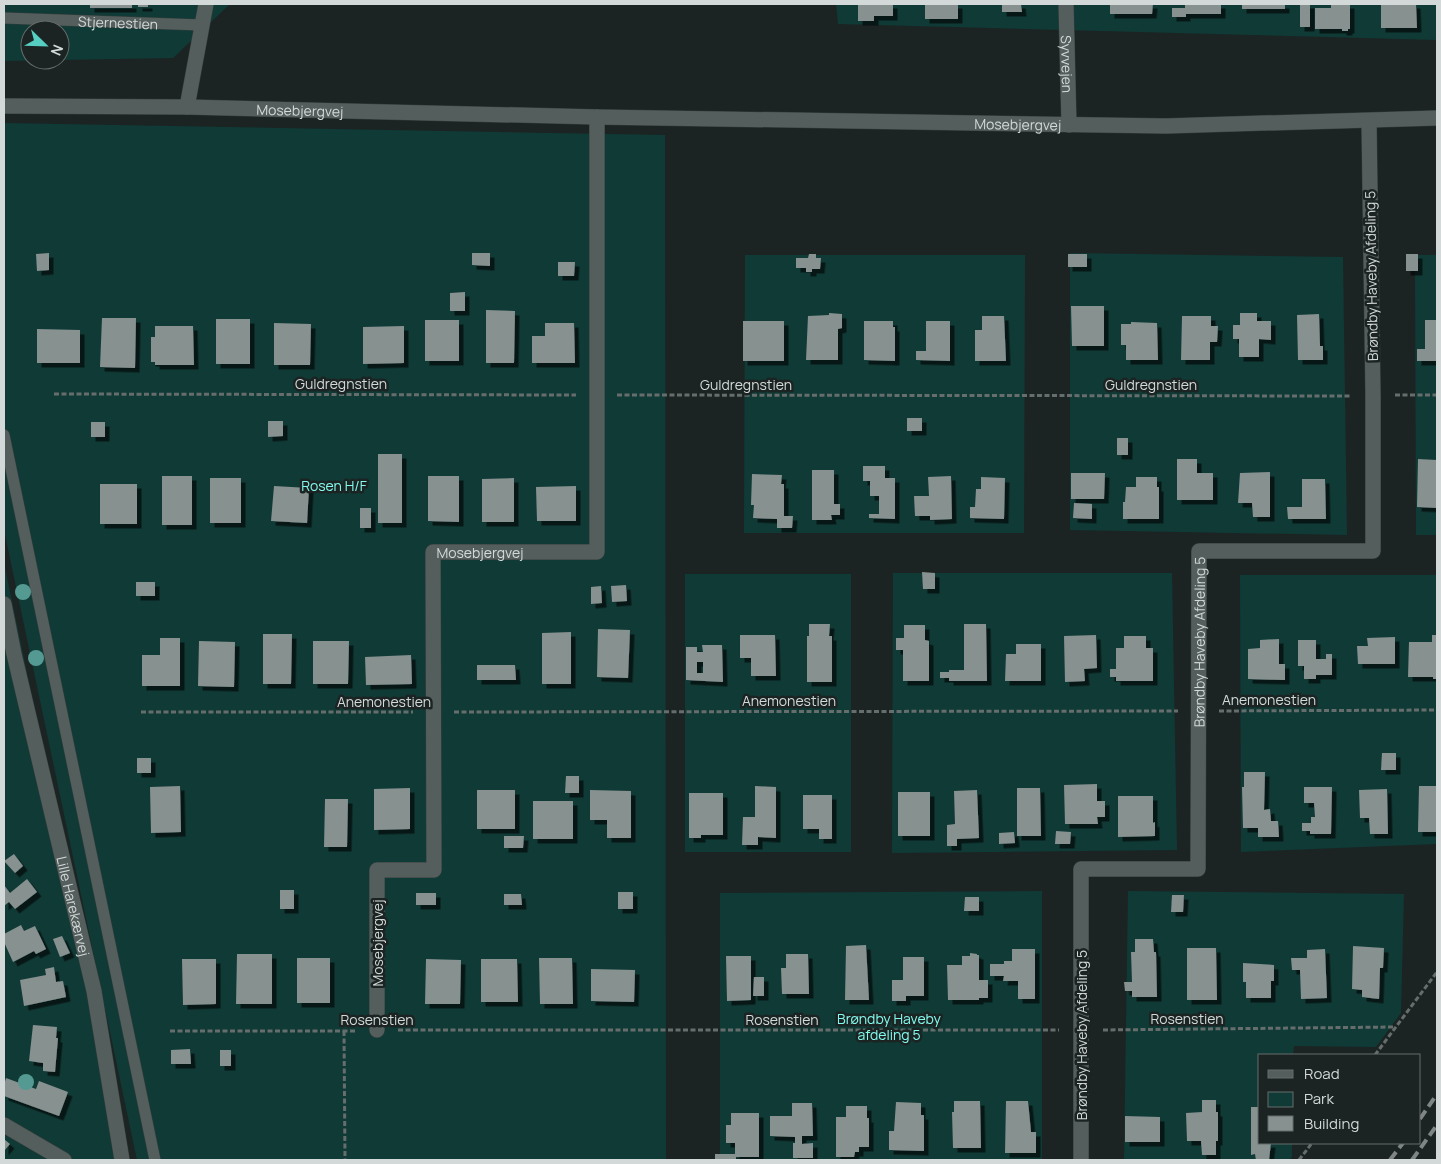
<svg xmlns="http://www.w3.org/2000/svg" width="1441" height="1164" viewBox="0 0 1441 1164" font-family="Manrope,sans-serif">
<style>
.green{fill:#103a36;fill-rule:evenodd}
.building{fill:#869190;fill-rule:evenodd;filter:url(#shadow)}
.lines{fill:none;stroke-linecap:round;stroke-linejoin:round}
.lane-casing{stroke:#363e3d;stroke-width:12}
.street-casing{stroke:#363e3d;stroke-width:16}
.path{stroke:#666e6d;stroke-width:3;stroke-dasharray:5 2.5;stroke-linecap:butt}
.lane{stroke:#545f5d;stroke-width:11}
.street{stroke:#545f5d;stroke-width:15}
.rail{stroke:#7e8584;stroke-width:4;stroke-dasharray:10 5;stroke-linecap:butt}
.tree{fill:#549a92}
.labels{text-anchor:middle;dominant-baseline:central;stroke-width:5;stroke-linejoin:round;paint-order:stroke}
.street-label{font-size:14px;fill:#d3d9d8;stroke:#1b2423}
.park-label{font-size:14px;fill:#82faed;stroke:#1b2423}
</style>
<defs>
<filter id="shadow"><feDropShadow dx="4.5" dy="4.5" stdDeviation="0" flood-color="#0009"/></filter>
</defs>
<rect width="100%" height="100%" fill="#1b2423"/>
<!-- green -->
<g class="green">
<path d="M4,4H230L173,58L4,61ZM30,30H60V60H30Z"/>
<polygon points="836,4 1437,4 1437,40 838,24"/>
<polygon points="4,123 665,135 666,1160 137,1160 4,530"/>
<polygon points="1070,253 1343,257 1347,535 1070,530"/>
<polygon points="745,255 1025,255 1024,533 744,533"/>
<polygon points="1415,255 1437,255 1437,535 1416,535"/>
<polygon points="4,563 129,1160 4,1160"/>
<polygon points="893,573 1172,573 1177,850 892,853"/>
<rect x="685" y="574" width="166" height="278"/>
<polygon points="1240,575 1437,575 1437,844 1241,852"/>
<polygon points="1042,891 1042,1160 720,1160 720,893"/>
<polygon points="1128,891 1404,894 1401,1013 1376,1047 1294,1046 1293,1055 1260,1055 1260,1143 1292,1143 1292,1157 1289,1160 1124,1160"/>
</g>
<!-- building -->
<g class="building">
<rect x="90" y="4" width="42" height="4"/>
<rect x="138" y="4" width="10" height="3"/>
<polygon points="858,4 893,4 893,16 874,16 874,21 858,21"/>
<rect x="925" y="4" width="33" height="15"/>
<polygon points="1002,4 1021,4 1022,12 1002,12"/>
<polygon points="1110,4 1153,4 1152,14 1110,14"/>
<polygon points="1185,4 1221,4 1221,14 1186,14 1186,17 1172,17 1172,8 1185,8"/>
<rect x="1242" y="4" width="43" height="5"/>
<rect x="1300" y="4" width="10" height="23"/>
<polygon points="1331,4 1350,4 1350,29 1348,29 1348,31 1342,31 1342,29 1315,29 1315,8 1331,8"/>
<polygon points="1381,4 1416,4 1417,28 1381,28"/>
<polygon points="49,253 49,270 37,271 36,254"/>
<polygon points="472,253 490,253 490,266 472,265"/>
<polygon points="809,254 816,254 816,258 821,258 820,269 812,269 812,272 806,272 806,268 796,268 796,258 808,258"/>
<rect x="1068" y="254" width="19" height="13"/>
<rect x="1406" y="254" width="12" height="17"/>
<polygon points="558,262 575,262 574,276 558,276"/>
<polygon points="465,292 465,311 450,311 450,293"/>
<polygon points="1071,306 1104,306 1104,346 1072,346"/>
<polygon points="486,310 515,311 514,363 486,363"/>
<polygon points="829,313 842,314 842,328 838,329 838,360 806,360 808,316 829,315"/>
<polygon points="1240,313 1257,313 1257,321 1271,321 1271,340 1259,339 1259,357 1239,357 1239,339 1233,339 1233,325 1240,325"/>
<polygon points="1319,314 1320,346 1323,346 1323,360 1298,360 1297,315"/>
<polygon points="982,316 1004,316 1006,361 975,361 975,330 982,330"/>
<polygon points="1182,316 1211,316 1211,326 1218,326 1217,342 1210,342 1210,360 1181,360"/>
<polygon points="102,318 136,318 135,368 100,367"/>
<rect x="216" y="319" width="34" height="45"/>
<rect x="425" y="320" width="34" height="41"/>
<polygon points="1425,320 1437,320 1437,361 1417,361 1417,349 1425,349"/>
<rect x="743" y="321" width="41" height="40"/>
<polygon points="864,321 893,321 893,327 895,327 895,361 864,360"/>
<polygon points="926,321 950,321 950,361 916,360 916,351 926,351"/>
<polygon points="1131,322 1157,323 1158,360 1126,360 1126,345 1121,345 1121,324 1131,324"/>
<polygon points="274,323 311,324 310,365 274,365"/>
<polygon points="545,323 574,323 575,363 532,363 532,336 545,336"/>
<polygon points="155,326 193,326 194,365 155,365 155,362 151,362 151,337 155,337"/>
<polygon points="404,326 404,363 363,364 363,327"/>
<polygon points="37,329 80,330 80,363 37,363"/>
<rect x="907" y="418" width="15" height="13"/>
<polygon points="268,421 283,421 283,436 268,437"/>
<rect x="91" y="422" width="14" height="15"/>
<rect x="1117" y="438" width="11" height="17"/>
<rect x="378" y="454" width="24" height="69"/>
<polygon points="1177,459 1197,459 1197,473 1213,473 1213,500 1177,500"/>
<polygon points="1418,459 1437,460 1437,508 1417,507"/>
<polygon points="863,466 885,466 885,478 895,478 895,519 869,518 869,514 879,514 879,496 870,496 870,481 863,481"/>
<polygon points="812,470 834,470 834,504 840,504 840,515 831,515 832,520 812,520"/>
<polygon points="1270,472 1270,517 1253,517 1252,503 1238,503 1240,473"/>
<polygon points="1071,473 1105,473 1104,499 1071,499"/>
<polygon points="752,474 782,475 781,484 784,484 784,516 793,516 792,528 777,528 777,519 753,518 754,505 751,505"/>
<rect x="162" y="476" width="30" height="49"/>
<polygon points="428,476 459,476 459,522 428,521"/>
<polygon points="951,476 952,519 930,520 930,516 915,516 914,496 929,496 928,477"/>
<polygon points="981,477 1005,478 1004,519 970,518 970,507 975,507 976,489 981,489"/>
<polygon points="1136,477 1157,477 1157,487 1159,487 1159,519 1123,519 1123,502 1125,502 1126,487 1136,487"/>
<rect x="210" y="478" width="31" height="45"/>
<polygon points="514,478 514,522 482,522 482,479"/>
<polygon points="1302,479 1325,479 1326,519 1288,519 1287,507 1302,507"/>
<rect x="100" y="484" width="37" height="40"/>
<polygon points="274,486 309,488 307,523 271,521"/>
<polygon points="576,486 576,521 537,521 536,487"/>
<polygon points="1074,503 1092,504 1092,519 1073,518"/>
<rect x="360" y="508" width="11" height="20"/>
<polygon points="922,572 935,573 935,589 923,589"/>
<rect x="136" y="582" width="19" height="14"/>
<polygon points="626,585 627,601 612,602 611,586"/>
<polygon points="601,586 602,603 591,604 591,587"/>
<polygon points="809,624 830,624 829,636 832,636 832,682 807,682 807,636 809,636"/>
<polygon points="964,624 986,624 987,681 949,681 949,678 940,678 940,672 949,672 949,670 964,670"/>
<polygon points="904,625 925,625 925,640 929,641 929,681 903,681 903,650 896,650 896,638 904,638"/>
<polygon points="598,629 630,630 628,678 597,677"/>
<polygon points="571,632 571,684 542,684 542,633"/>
<polygon points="263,634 292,634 291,684 263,684"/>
<polygon points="740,635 775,635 776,676 751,676 751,658 740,658"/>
<polygon points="1096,635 1097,668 1084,669 1085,681 1065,682 1064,636"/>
<polygon points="1432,635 1437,635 1437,679 1433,679 1433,677 1408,677 1409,642 1432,642"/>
<polygon points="1124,636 1146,636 1146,648 1153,648 1153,681 1116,681 1116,677 1110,677 1110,669 1116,669 1116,648 1124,648"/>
<polygon points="1395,637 1395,664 1358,664 1357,646 1368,646 1367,638"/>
<polygon points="160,638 180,638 180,686 142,686 142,655 160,655"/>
<polygon points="1279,639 1279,664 1285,664 1285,680 1248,679 1248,649 1260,648 1260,640"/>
<polygon points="1298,640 1316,640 1316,659 1326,659 1326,654 1332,654 1332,675 1316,675 1316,679 1304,679 1304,666 1298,666"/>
<polygon points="199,641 235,642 234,687 198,686"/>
<polygon points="313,641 349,641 348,684 313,684"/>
<polygon points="1016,644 1041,644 1041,681 1005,681 1006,654 1016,654"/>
<path d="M702,645H722L723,682L686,680V647H697V652H703ZM697,662H703V673H697Z"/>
<polygon points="411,655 412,684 366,685 365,657"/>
<polygon points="477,665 515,665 516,680 477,680"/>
<polygon points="1382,753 1396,753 1396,770 1381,770"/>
<rect x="137" y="758" width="14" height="15"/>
<polygon points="1244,772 1265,772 1264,810 1270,809 1271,821 1278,821 1279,837 1258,837 1258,828 1243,828 1242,787 1244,787"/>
<polygon points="566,776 579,776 579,793 565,793"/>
<polygon points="1097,784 1097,801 1105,801 1105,817 1097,817 1098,824 1065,824 1064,785"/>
<polygon points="180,786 181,832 151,833 150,787"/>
<polygon points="755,786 776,787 776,838 758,837 758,845 742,845 743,817 755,817"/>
<polygon points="1419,786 1437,786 1437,832 1418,832"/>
<polygon points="1304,787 1332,787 1331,834 1310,834 1310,831 1302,831 1302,823 1311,823 1311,817 1315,817 1314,803 1304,803"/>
<polygon points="410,788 410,829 374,830 374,789"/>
<polygon points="1017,788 1040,788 1041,836 1017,836"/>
<polygon points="1387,789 1388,834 1370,834 1369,818 1360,818 1359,790"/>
<rect x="477" y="790" width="38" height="39"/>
<polygon points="590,790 631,791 631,838 607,838 607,820 590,820"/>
<polygon points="977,790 979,838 957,839 957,846 947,846 947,825 955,824 954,791"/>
<rect x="898" y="792" width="32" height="44"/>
<polygon points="689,793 723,793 723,835 701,835 701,838 689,838"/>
<polygon points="803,795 832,795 832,839 819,839 819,829 803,829"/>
<polygon points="1118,796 1153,796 1153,823 1155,822 1155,836 1118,837"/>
<polygon points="325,799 348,799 347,847 324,847"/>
<rect x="533" y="801" width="40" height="38"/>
<polygon points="1056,831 1071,832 1070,844 1055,844"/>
<polygon points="1014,832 1015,843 999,844 999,833"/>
<polygon points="504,836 524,836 523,848 504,848"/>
<polygon points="14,854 23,866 15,873 4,861"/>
<polygon points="27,879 37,892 15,909 9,902 4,906 4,885 10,893"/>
<rect x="280" y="890" width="14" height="19"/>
<rect x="618" y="892" width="15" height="17"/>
<rect x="416" y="893" width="20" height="12"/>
<polygon points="504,894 521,894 522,905 504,905"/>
<polygon points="1172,895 1184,895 1183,912 1171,912"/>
<polygon points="965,897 979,897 979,911 964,911"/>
<polygon points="21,925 24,931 35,926 46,949 36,954 34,951 13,962 4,942 4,934"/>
<polygon points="62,936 70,953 60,957 53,939"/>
<polygon points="1135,939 1153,939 1154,952 1156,952 1157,997 1132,997 1132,991 1125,991 1124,982 1132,982 1131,952 1135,952"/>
<polygon points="866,945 869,1000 845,1000 846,946"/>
<polygon points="1353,946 1384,948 1383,968 1380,968 1379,999 1362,997 1362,990 1352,989"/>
<polygon points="1187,948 1216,948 1217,1000 1187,1000"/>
<polygon points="1012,949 1035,949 1035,999 1018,999 1018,981 1003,981 1004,976 990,976 990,964 1004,964 1004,961 1012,961"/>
<polygon points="1325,949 1327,998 1301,999 1300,970 1292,970 1291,958 1307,958 1307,950"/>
<polygon points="970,953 977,954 977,955 979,955 979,980 988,980 988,998 979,998 979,1000 948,1000 947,965 962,965 962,956 970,956"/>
<polygon points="237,954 272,954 272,1004 236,1004"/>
<polygon points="786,954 808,954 809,994 782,994 781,968 786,968"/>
<polygon points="726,956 751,956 751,1000 727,1001"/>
<polygon points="903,957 924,957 924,996 906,996 906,1001 892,1001 892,980 903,980"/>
<rect x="297" y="958" width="33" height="45"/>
<polygon points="539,958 572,958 573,1004 540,1004"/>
<polygon points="182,959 216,959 216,1004 183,1005"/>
<polygon points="426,959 461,960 460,1004 425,1004"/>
<polygon points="481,959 517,959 518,1002 481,1002"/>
<polygon points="1243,963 1274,965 1274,981 1271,981 1271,998 1246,998 1246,982 1243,982"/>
<polygon points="54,967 56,982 63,981 66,997 24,1006 20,980 46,975 45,969"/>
<polygon points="591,969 635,970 634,1002 591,1001"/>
<polygon points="754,977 764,977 764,996 753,996"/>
<polygon points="33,1025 57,1027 56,1038 58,1038 55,1072 43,1071 43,1063 29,1061"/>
<polygon points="190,1049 191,1064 171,1064 171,1050"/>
<rect x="220" y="1050" width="11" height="16"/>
<polygon points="6,1078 36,1089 39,1081 68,1092 59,1116 4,1096 4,1085"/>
<polygon points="1202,1100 1216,1100 1216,1112 1218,1112 1218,1141 1216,1141 1216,1155 1202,1155 1201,1141 1187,1141 1186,1113 1202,1112"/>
<polygon points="954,1101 980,1101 981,1148 953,1148 952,1112 954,1112"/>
<polygon points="1006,1101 1028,1101 1031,1132 1036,1132 1036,1153 1005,1153"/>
<polygon points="896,1102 921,1103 921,1115 924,1115 924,1151 889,1150 889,1131 894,1131"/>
<polygon points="792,1103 812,1103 813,1136 802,1136 802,1144 813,1143 813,1158 793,1158 793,1143 795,1143 795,1137 770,1136 770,1116 792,1116"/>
<polygon points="846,1106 867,1106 867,1118 869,1118 869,1147 859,1147 859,1152 855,1152 854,1157 836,1157 836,1117 846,1117"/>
<polygon points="1251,1107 1260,1107 1260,1143 1271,1143 1269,1160 1256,1160 1255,1154 1251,1155"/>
<polygon points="731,1113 759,1113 759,1157 736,1157 736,1160 715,1160 715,1154 735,1154 735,1143 726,1143 726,1125 731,1125"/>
<polygon points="1125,1116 1160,1117 1160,1142 1125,1142"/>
<polygon points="4,1139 10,1144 4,1151"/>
</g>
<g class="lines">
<defs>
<g id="lane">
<path id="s1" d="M4,18L201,25"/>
<polyline points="4,435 155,1160"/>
</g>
<g id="street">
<path id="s2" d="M1066,4L1069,125"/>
<path id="s3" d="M4,106L187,107L597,117L1166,126L1437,118"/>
<polyline points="187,107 206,4"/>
<path id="s4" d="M4,604L14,654L94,991L122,1160"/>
<path id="s5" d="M377,1030V870H434L433,552H597V117"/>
<polyline points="4,1125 64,1160"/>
<path id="s6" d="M1081,1160V869H1198L1199,551H1373V396L1369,121"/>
</g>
</defs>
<!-- lane casing -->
<use href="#lane" class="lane-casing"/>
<!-- street casing -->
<use href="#street" class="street-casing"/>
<!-- path -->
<g class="path">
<polyline points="54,394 576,395"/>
<polyline points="617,395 1351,396"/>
<polyline points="1395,395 1437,395"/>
<polyline points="1219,711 1437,710"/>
<polyline points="141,712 413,712"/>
<polyline points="454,712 1178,711"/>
<polyline points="398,1030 1059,1030"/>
<polyline points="1103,1030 1395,1027"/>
<polyline points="170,1031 356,1031"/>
<polyline points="344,1031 345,1160"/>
<polyline points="1375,1055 1437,972"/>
<polyline points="1299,1160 1312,1143"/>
</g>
<!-- lane -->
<use href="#lane" class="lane"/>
<!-- street -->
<use href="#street" class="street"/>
<!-- rail -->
<g class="rail">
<polyline points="1420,1119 1437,1094"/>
<polyline points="1390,1160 1403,1143"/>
<polyline points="1412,1160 1437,1125"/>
</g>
</g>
<!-- trees -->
<g class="tree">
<circle cx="23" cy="592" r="8"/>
<circle cx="36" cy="658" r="8"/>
<circle cx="26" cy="1082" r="8"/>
</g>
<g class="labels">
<!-- street labels -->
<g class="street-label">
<text stroke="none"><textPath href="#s1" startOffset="114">Stjernestien</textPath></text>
<text stroke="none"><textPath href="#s2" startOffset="60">Syvvejen</textPath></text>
<text stroke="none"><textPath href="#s3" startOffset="296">Mosebjergvej</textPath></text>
<text stroke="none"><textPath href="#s3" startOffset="1014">Mosebjergvej</textPath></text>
<text transform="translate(1371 276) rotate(-91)">Brøndby Haveby Afdeling 5</text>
<text x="341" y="383">Guldregnstien</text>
<text x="746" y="384">Guldregnstien</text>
<text x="1151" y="384">Guldregnstien</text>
<text stroke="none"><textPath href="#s5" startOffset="582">Mosebjergvej</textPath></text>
<text stroke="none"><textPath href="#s6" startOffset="635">Brøndby Haveby Afdeling 5</textPath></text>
<text x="1269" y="699">Anemonestien</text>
<text x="789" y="700">Anemonestien</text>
<text x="384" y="701">Anemonestien</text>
<text stroke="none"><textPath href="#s4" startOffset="310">Lille Harekærvej</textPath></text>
<text transform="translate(377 943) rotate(-90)">Mosebjergvej</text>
<text x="1187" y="1018">Rosenstien</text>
<text x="377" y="1019">Rosenstien</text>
<text x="782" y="1019">Rosenstien</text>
<text transform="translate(1081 1035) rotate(-90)">Brøndby Haveby Afdeling 5</text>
</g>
<!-- park labels -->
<g class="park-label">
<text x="334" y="485">Rosen H/F</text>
<text x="889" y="1018">Brøndby Haveby<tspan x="889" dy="16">afdeling 5</tspan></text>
</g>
</g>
<!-- border -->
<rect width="1441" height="1164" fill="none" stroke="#d3d9d8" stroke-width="10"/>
<!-- legend -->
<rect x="1258" y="1054" width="162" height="90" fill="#1b2423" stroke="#656c6b"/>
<rect x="1268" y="1070" width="25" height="8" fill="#545f5d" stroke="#656c6b"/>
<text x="1304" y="1079" font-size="15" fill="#d3d9d8">Road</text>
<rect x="1268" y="1092" width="25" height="15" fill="#103a36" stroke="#656c6b"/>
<text x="1304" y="1104" font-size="15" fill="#d3d9d8">Park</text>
<rect x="1268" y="1116" width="25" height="15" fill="#869190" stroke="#656c6b"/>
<text x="1304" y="1129" font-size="15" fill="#d3d9d8">Building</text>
<!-- north arrow -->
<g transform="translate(45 45) rotate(113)"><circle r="24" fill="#1b2423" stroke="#656c6b"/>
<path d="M0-4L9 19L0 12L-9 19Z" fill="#57cec2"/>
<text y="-8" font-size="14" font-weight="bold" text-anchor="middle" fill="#d3d9d8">N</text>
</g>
</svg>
